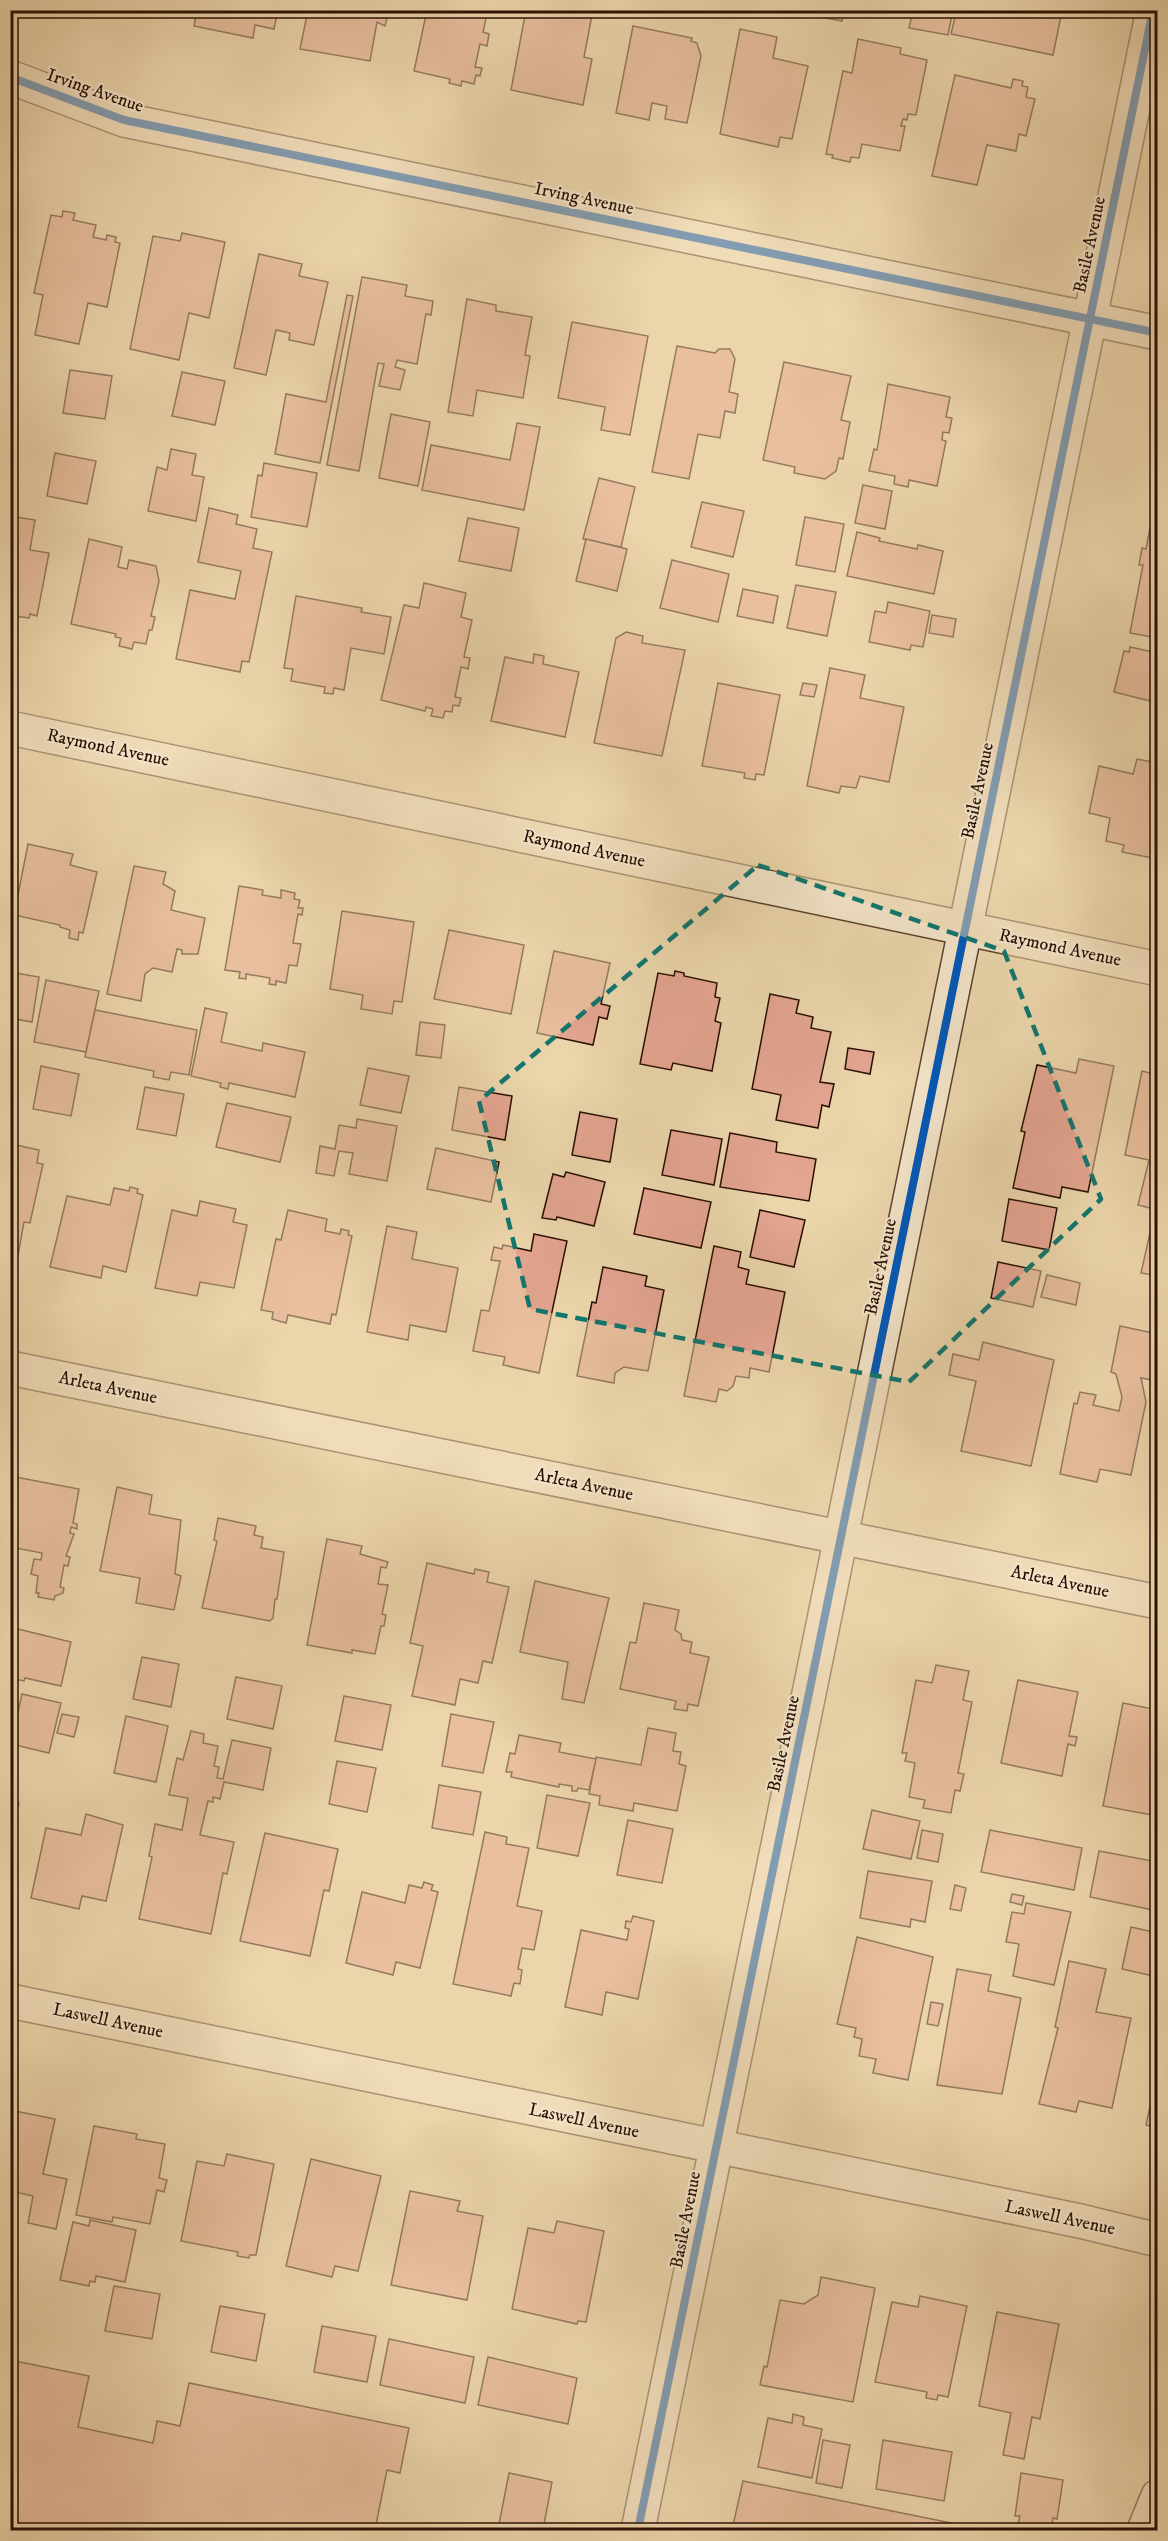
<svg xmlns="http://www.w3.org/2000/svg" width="1168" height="2541" viewBox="0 0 1168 2541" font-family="'IM FELL DW Pica',serif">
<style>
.building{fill:#e4a591;stroke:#280f03;stroke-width:1.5}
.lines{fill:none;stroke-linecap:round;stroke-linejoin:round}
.street-casing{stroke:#59412d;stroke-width:36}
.secondary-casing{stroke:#280f03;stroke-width:36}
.street{stroke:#f3e4c9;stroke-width:33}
.secondary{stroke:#f3e4c9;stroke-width:33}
.cycleway-casing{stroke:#f3e4c9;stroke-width:11}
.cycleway{stroke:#0057b8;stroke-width:8}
.marked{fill:none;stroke:#0f766e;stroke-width:4.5;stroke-dasharray:12 8;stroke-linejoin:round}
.labels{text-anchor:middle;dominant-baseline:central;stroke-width:4.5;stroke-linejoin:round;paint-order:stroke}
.street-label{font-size:18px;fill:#280f03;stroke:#f3e4c9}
</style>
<rect width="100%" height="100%" fill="#ecd6ac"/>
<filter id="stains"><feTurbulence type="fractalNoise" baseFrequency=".00333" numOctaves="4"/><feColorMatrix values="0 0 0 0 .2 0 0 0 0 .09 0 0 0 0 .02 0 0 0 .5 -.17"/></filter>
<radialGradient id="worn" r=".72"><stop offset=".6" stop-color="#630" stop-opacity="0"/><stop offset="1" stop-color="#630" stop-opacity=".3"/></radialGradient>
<!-- building -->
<g class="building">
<polygon points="197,10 278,10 274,29 255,25 253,38 194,26"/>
<polygon points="308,10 389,10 385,26 377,22 370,61 300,49"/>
<polygon points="427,10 488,10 483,32 489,34 487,46 480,44 475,67 482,68 480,76 476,75 474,84 462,81 461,86 449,83 450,79 414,71"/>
<polygon points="526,10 593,10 584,57 592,59 583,105 511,90"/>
<polygon points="787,10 844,10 842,21"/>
<polygon points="913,10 953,10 948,35 909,28"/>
<polygon points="973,10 1033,10 1061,16 1053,55 951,34 956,13 972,16"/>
<polygon points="633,26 692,38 691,41 697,43 701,56 687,123 665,119 667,106 652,103 649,120 616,113"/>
<polygon points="740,29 777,37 773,58 808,66 792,139 780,137 778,147 720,134"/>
<polygon points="858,39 901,48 900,54 927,60 916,115 908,114 907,120 903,119 901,126 905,126 900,151 862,144 859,158 851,157 850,162 832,158 833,155 826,154 843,71 852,73"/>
<polygon points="955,75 1011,88 1013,79 1023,81 1022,86 1028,87 1026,97 1035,99 1026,136 1019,134 1016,151 987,145 977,185 932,176"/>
<polygon points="63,211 75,213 73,220 96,225 93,237 106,240 107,235 116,237 115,242 120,243 107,307 88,303 79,344 35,335 43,295 34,293 51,215 62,217"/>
<polygon points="182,233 225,242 209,318 189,313 179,360 130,349 153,236 180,241"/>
<polygon points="259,254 302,264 299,276 328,282 314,345 289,340 290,333 276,330 266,375 234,368"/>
<polygon points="362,277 407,285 405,296 433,301 431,315 426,314 417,364 397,360 395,367 405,370 400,390 379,386 384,364 378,363 359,471 327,465"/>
<polygon points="347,295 353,296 320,463 275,454 286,394 326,402"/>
<polygon points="467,299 496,305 496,311 532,317 525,355 530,356 523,398 477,390 473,416 448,412"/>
<polygon points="572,322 648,336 630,435 601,430 605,407 558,398"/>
<polygon points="677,346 715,353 719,349 730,349 735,359 729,392 738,394 735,413 725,411 720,438 698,434 689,479 652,472"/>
<polygon points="784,362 851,376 841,420 850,422 843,459 839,458 836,471 825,479 794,473 795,467 763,460"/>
<polygon points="70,370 112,376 105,419 63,413"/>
<polygon points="182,372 225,381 215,425 172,416"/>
<polygon points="888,384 950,397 946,417 952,418 949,433 943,432 942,440 946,441 937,486 909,480 908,487 894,484 895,476 869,471 874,449 877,450"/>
<polygon points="391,414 430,422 418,486 379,478"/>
<polygon points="517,423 540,427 524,510 422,490 431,445 510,460"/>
<polygon points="171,449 196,454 192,475 204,477 196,521 148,511 157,467 167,470"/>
<polygon points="55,453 96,461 87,504 47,496"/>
<polygon points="264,463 317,473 307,527 251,517 258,475 262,476"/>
<polygon points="599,478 635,487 621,547 583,539"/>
<polygon points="863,485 892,491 885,529 855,523"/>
<polygon points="1158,486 1158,638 1130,633 1143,565 1139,565 1142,548 1146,549"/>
<polygon points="702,502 744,511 733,557 691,547"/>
<polygon points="209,508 238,515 236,524 257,529 253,548 272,552 249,662 242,661 240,672 176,659 190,590 235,599 241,571 198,562"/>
<polygon points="10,516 35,520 30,550 49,553 37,616 30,614 29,618 14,616 15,612 11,611 10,614"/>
<polygon points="805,517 844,524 835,572 796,565"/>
<polygon points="468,518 519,528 511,571 459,561"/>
<polygon points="857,532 880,538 879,541 917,549 918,545 943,551 934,594 847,576"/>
<polygon points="89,539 122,547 118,567 127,569 129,560 156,566 159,581 151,616 155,617 152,630 149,630 146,644 134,642 132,649 119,646 121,638 115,637 116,634 71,624"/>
<polygon points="586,539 627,549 617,591 576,581"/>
<polygon points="672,560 729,574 718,622 660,608"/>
<polygon points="424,583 466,593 461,617 472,620 464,657 470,658 468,669 461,667 455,697 461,698 459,706 453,705 452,712 445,711 443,718 431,716 433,709 426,707 425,711 381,700 404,605 419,608"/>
<polygon points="796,585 836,592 827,636 787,628"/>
<polygon points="743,589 778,596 773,623 737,616"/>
<polygon points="296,596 362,608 361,612 391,617 384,654 351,648 344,690 334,688 333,694 324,693 325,687 291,681 293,669 284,668"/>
<polygon points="888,602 930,611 923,647 911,645 910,650 869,642 875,611 886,613"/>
<polygon points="932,615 956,619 953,637 929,633"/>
<polygon points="626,632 643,636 642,643 685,650 662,756 594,743 616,638"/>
<polygon points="1130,647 1158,653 1158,703 1114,692 1124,651 1129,652"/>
<polygon points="534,654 544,656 543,664 579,672 565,737 491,721 505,657 533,663"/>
<polygon points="830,668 865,675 860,698 904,707 889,782 860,776 856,788 841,786 839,793 807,786"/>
<polygon points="718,683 780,695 764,775 756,774 755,780 744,778 745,773 702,766"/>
<polygon points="803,683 817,685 814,697 800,695"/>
<polygon points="1137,759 1152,762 1151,766 1158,767 1158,859 1122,852 1124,845 1106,841 1110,818 1089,813 1099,766 1133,774"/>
<polygon points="28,844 73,854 70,865 97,872 83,933 79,932 78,940 69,938 70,930 60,927 60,925 14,915"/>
<polygon points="134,866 166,872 163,884 175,891 171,910 205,918 198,954 182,954 182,950 177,949 172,972 153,968 145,974 141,1001 107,994"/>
<polygon points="239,886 263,890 262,895 281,898 281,890 295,893 294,899 300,900 298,908 303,908 302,915 298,914 293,943 301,944 297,966 289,965 286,983 276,981 276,985 269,984 270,978 246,974 246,979 239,978 240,972 225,970"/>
<polygon points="342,911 414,922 402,1002 394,1001 392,1014 361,1009 363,995 330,989"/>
<polygon points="449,930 524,945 511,1014 434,999"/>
<polygon points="554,951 610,963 601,1004 610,1006 607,1019 599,1017 593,1045 537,1033"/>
<polygon points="675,971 684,973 684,976 717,983 715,997 720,998 715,1021 721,1023 712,1071 673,1063 671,1070 640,1064 658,973 674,976"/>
<polygon points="10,972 39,977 32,1022 10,1018"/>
<polygon points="46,980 99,991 86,1052 34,1042"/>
<polygon points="770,994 799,1000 796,1013 813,1017 811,1028 831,1032 820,1082 834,1084 829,1107 822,1105 818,1128 776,1120 781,1095 752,1089"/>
<polygon points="205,1008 227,1013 221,1042 262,1051 263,1043 305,1052 295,1097 229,1083 228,1089 220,1087 221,1083 191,1076"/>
<polygon points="95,1010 197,1030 189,1075 171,1072 169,1080 153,1077 154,1071 85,1057"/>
<polygon points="420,1022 445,1025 441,1058 416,1055"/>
<polygon points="848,1048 874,1052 870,1074 845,1069"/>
<polygon points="1079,1059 1114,1066 1088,1192 1062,1187 1060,1198 1013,1188 1025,1132 1021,1131 1037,1065 1076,1073"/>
<polygon points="41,1066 79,1074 71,1116 33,1109"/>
<polygon points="368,1068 409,1076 401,1113 360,1105"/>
<polygon points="1142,1071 1158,1075 1158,1210 1138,1205 1149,1160 1125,1155"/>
<polygon points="145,1087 184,1094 176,1136 137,1129"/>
<polygon points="459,1087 512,1096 505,1140 452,1130"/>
<polygon points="227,1103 291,1117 280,1162 216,1147"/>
<polygon points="580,1112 617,1119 610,1162 572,1155"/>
<polygon points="357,1119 397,1126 387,1181 349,1174 353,1153 339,1151 334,1176 316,1173 320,1146 335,1149 339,1125 356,1128"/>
<polygon points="671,1130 722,1139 714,1185 662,1175"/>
<polygon points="730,1133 777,1142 776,1152 816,1159 809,1201 720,1187"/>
<polygon points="16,1145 39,1150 37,1163 43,1164 30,1223 24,1222 17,1261 10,1260 10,1159 13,1159"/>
<polygon points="436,1148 499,1162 491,1202 427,1189"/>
<polygon points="566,1172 605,1182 594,1226 557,1217 556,1220 542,1218 553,1174 564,1177"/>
<polygon points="130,1187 138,1189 137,1193 143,1195 126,1272 103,1266 101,1278 50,1267 67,1196 110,1205 114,1188 129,1191"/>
<polygon points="644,1188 711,1202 701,1248 634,1234"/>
<polygon points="1009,1199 1057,1208 1049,1250 1002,1241"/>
<polygon points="200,1201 236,1209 233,1222 247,1225 234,1288 200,1282 197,1296 155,1288 172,1210 197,1216"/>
<polygon points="288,1210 327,1219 325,1231 340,1234 341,1229 349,1231 348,1235 352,1236 336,1315 332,1314 330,1324 288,1315 286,1323 272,1319 273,1312 261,1310 276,1239 281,1240"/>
<polygon points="760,1210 805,1220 794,1267 750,1257"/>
<polygon points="1152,1224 1158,1225 1158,1283 1152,1282 1153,1275 1141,1273"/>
<polygon points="387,1226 417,1232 412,1259 458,1268 446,1332 410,1325 408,1340 367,1332"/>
<polygon points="534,1234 567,1241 539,1373 503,1365 505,1357 473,1351 481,1310 489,1311 500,1261 491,1260 494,1247 502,1249 503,1245 531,1251"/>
<polygon points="714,1246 741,1252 738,1267 749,1270 746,1284 785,1292 769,1372 750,1368 749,1378 736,1376 733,1386 727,1391 719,1389 716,1402 684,1396"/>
<polygon points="998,1262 1041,1271 1033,1307 991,1298"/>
<polygon points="603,1267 647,1276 645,1286 664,1290 648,1371 624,1367 615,1373 614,1383 577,1376 592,1302 596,1303"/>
<polygon points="1047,1275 1080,1283 1076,1305 1041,1297"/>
<polygon points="1120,1326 1158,1334 1158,1381 1141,1378 1146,1402 1131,1475 1100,1469 1097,1482 1060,1474 1074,1403 1077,1404 1080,1392 1096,1395 1093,1405 1119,1411 1122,1397 1116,1374 1111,1372"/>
<polygon points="983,1342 1054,1360 1031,1466 961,1451 976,1381 949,1375 953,1354 979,1360"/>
<polygon points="10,1476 79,1489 73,1523 77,1524 77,1529 71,1527 70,1533 74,1534 66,1556 70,1557 68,1566 64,1565 60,1587 64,1588 63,1593 55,1596 54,1600 38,1597 39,1593 36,1593 38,1576 31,1574 34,1559 41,1560 42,1553 10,1547"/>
<polygon points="117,1487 152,1495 149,1514 181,1520 175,1574 181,1576 174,1610 136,1603 140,1578 100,1571"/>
<polygon points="218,1518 256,1526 254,1535 263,1537 261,1548 284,1552 277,1599 275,1599 273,1618 270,1621 202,1608 217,1541 214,1540"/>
<polygon points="327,1539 362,1546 360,1554 388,1562 386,1568 381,1567 378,1584 388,1585 382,1614 386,1615 384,1626 381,1626 375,1654 352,1650 352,1653 307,1645"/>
<polygon points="427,1563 474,1574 475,1569 489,1572 487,1582 509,1587 492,1663 483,1661 478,1683 460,1679 455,1705 412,1696 423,1646 410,1643"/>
<polygon points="535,1581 609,1598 584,1703 562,1699 568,1662 520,1652"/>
<polygon points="644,1603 679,1610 675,1630 681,1634 682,1640 692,1642 690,1653 709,1657 698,1706 688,1704 687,1711 674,1709 676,1701 620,1689 630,1642 636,1643"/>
<polygon points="10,1627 71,1642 61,1686 25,1678 24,1681 10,1678"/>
<polygon points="142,1657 179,1664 171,1707 133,1699"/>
<polygon points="936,1665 969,1671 963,1700 972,1702 958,1773 964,1774 960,1791 955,1790 951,1813 923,1808 925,1800 909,1797 915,1763 905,1761 907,1753 902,1753 916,1680 932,1683"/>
<polygon points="236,1677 282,1686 273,1729 227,1719"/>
<polygon points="1018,1680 1078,1692 1069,1736 1077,1737 1075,1746 1068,1744 1062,1776 1001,1763"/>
<polygon points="22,1694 61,1703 49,1753 11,1744"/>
<polygon points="344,1696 391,1705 382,1750 335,1741"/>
<polygon points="1123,1703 1158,1710 1158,1816 1103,1806"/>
<polygon points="62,1714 79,1717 74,1737 57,1733"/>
<polygon points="451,1714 494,1722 483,1773 442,1766"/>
<polygon points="126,1716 168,1726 156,1782 114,1773"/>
<polygon points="648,1728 676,1733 673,1751 681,1752 679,1764 686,1766 677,1811 634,1803 633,1811 599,1805 600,1796 589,1794 596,1757 641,1765"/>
<polygon points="191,1731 204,1734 203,1743 218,1746 214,1766 219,1767 217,1778 223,1779 232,1740 271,1748 263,1790 224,1782 220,1799 213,1797 213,1802 208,1801 200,1835 234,1842 227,1874 223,1873 211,1934 139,1919 152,1857 149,1856 155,1824 182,1830 188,1798 169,1795 177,1758 183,1760"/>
<polygon points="519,1735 561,1743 559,1752 596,1759 589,1790 578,1788 577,1791 572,1791 572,1786 559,1784 559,1787 511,1777 512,1772 506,1772 510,1753 515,1754"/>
<polygon points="337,1761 376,1768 367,1812 329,1804"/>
<polygon points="439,1785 481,1792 473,1835 432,1828"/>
<polygon points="547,1795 590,1803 578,1856 537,1848"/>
<polygon points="10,1796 11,1801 19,1803 10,1842"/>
<polygon points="872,1810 920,1821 911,1859 863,1849"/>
<polygon points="86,1814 123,1825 106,1901 82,1896 79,1909 31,1898 46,1828 81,1835"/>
<polygon points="628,1820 673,1829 662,1883 617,1875"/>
<polygon points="922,1830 943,1834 938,1862 917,1858"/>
<polygon points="990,1830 1082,1848 1074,1890 981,1872"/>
<polygon points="485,1832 507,1837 506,1844 529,1848 517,1906 542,1911 534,1950 522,1948 518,1969 522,1970 520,1984 514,1983 511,1996 453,1984"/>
<polygon points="265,1833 338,1849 329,1891 324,1890 310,1956 240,1941"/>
<polygon points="1099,1851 1158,1862 1158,1911 1090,1897"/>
<polygon points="868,1871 932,1881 925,1922 911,1919 910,1927 860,1918"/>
<polygon points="424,1882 433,1885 431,1890 438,1892 420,1968 396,1962 393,1975 346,1963 362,1892 405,1903 409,1885 422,1888"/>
<polygon points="955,1885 966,1888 961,1911 950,1909"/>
<polygon points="1012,1894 1024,1896 1022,1905 1010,1902"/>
<polygon points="1026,1903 1071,1912 1054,1985 1013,1976 1019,1944 1006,1942 1012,1912 1024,1914"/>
<polygon points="633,1916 654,1921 638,1999 606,1992 602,2015 565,2007 581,1930 627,1940 629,1929 625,1928 626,1921 631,1922"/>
<polygon points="1131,1927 1158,1933 1158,1977 1122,1969"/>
<polygon points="857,1937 933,1957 908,2080 873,2073 876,2059 859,2056 862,2039 854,2037 856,2028 837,2024"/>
<polygon points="1069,1961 1106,1969 1096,2012 1131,2018 1112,2108 1079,2101 1076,2112 1039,2104 1058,2028 1055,2027"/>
<polygon points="957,1969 991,1975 988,1991 1021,1998 1002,2094 937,2085"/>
<polygon points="931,2002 943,2004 938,2026 927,2024"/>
<polygon points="1158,2069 1158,2128 1146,2125"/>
<polygon points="10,2110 55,2119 43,2174 67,2179 56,2229 28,2223 33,2196 10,2191"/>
<polygon points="94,2126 137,2134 136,2139 165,2144 159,2178 167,2180 164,2192 157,2190 150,2224 113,2217 112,2222 76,2215"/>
<polygon points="227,2154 274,2164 256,2255 250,2255 249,2258 237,2256 238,2252 181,2241 197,2161 224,2166"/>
<polygon points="311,2159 381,2176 358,2271 335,2266 332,2277 286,2266"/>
<polygon points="410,2191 460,2201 457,2211 483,2216 467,2300 391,2285"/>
<polygon points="90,2220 136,2230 125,2282 96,2276 95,2282 90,2281 89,2286 60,2280 73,2222 89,2226"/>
<polygon points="557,2221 604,2231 586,2322 578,2321 577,2324 512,2309 528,2228 554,2233"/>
<polygon points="821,2277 875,2288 853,2402 760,2385 764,2366 767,2367 780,2300 804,2304 818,2295"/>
<polygon points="114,2286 160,2294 152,2339 105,2331"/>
<polygon points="920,2296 967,2306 948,2397 938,2395 937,2400 926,2398 927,2392 875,2382 892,2302 918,2307"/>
<polygon points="220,2306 265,2314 256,2361 211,2352"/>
<polygon points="997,2312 1059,2324 1040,2419 1032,2417 1024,2459 1003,2455 1011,2413 979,2406"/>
<polygon points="322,2326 376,2336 367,2382 314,2372"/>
<polygon points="389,2339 474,2357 465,2403 380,2385"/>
<polygon points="488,2357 577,2378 568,2424 478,2405"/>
<polygon points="10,2360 89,2376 78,2427 153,2443 157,2421 180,2426 189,2383 409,2428 400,2473 387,2470 375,2530 10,2530"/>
<polygon points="793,2414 804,2417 803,2425 822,2429 812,2478 758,2467 768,2418 792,2423"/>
<polygon points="823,2440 850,2445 842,2488 816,2483"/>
<polygon points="883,2440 952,2452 944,2501 876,2489"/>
<polygon points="509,2473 552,2482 543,2530 501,2530 503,2524 499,2524"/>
<polygon points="1021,2473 1063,2480 1057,2519 1053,2518 1051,2530 1018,2524 1020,2516 1015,2516"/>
<polygon points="743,2481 986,2530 732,2530"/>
</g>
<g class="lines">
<defs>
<g id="street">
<polyline points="10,77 124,120 1158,333"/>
<polyline points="10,728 1158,969"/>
<polyline points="10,1368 1158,1602"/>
<polyline points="10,2001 1080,2221 1158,2240"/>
<polyline points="638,2530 1153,10"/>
</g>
<polyline id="secondary" points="1144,2530 1158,2496"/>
</defs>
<!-- street casing -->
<use href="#street" class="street-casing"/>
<!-- secondary casing -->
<use href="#secondary" class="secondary-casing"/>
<!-- street -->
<use href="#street" class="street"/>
<!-- secondary -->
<use href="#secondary" class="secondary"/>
<defs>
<g id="cycleway">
<polyline points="10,77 124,120 1158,333"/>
<polyline points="638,2530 1153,10"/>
</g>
</defs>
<!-- cycleway casing -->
<use href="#cycleway" class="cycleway-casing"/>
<!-- cycleway -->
<use href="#cycleway" class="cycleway"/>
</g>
<!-- marked area -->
<path d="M0 0H1168V2541H0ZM758,865L1004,951L1101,1199L909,1382L530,1309L479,1101Z" fill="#ecd6ac" fill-opacity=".55" fill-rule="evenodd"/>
<path class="marked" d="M758,865L1004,951L1101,1199L909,1382L530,1309L479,1101Z"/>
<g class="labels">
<!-- street labels -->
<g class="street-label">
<text transform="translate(95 91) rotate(19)">Irving Avenue</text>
<text transform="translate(584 199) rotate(12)">Irving Avenue</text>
<text transform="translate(1090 245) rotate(-78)">Basile Avenue</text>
<text transform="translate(108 748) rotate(12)">Raymond Avenue</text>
<text transform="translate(978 791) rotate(-78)">Basile Avenue</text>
<text transform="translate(584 849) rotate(12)">Raymond Avenue</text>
<text transform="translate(1060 948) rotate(12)">Raymond Avenue</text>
<text transform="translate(881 1267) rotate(-78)">Basile Avenue</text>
<text transform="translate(108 1388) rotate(12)">Arleta Avenue</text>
<text transform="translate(584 1485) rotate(12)">Arleta Avenue</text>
<text transform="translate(1060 1582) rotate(12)">Arleta Avenue</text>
<text transform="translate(784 1744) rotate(-78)">Basile Avenue</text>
<text transform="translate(108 2021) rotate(12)">Laswell Avenue</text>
<text transform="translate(584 2121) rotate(12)">Laswell Avenue</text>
<text transform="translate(1060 2218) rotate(12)">Laswell Avenue</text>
<text transform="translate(686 2220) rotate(-79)">Basile Avenue</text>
</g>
</g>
<!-- margin -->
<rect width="1168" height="2541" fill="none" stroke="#ecd6ac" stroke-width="36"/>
<rect x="12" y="12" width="1144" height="2517" fill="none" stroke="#280f03" stroke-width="3"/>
<rect x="18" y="18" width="1132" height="2505" fill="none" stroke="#280f03" stroke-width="1.5"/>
<rect width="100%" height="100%" filter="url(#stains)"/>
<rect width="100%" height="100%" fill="url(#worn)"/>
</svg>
